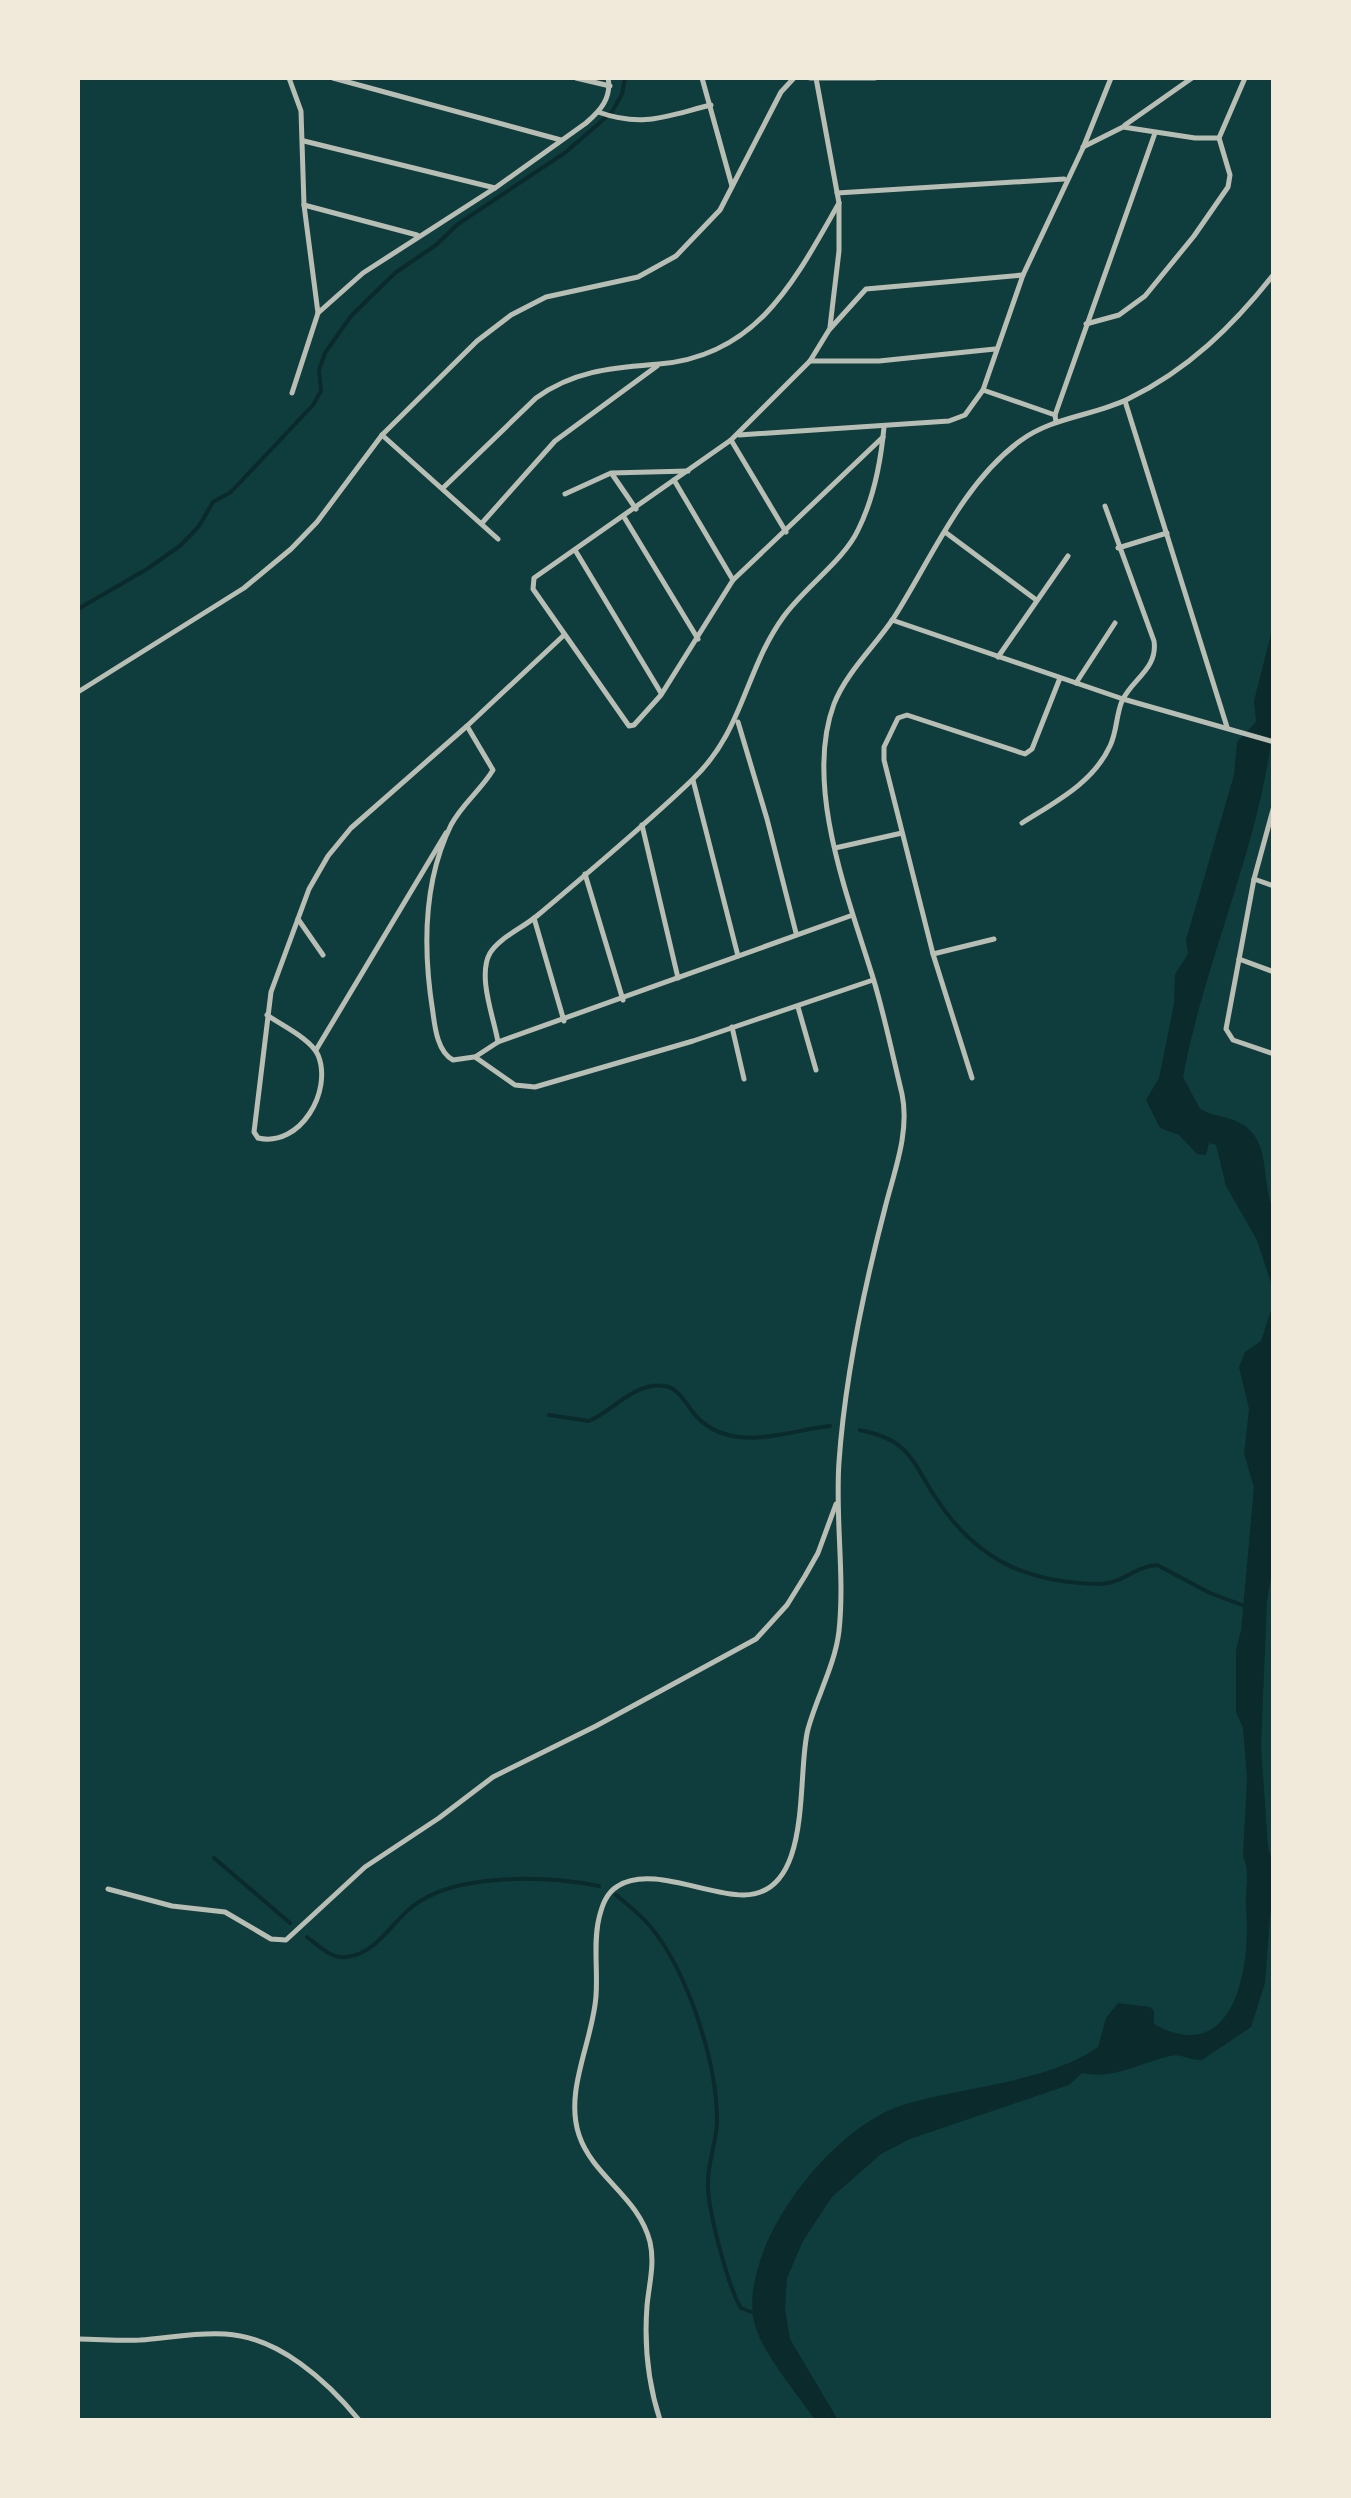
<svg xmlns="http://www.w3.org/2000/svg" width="1351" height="2498" viewBox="0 0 1351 2498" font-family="'Sofia Sans Condensed',sans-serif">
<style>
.water{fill:#0a2a2b}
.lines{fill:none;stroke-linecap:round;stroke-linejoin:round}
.stream{stroke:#0a2a2b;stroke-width:4}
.river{stroke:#0a2a2b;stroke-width:22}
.minor{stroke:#b8beb3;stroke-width:5}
</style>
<rect width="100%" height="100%" fill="#0f3d3e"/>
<!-- water -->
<g class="water">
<path d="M1273,626C1273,659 1277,694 1273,727C1260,845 1205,959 1183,1077L1200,1109C1214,1117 1231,1116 1245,1126C1271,1145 1261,1182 1273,1209V1289L1257,1240L1226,1186L1216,1145L1209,1143L1206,1155L1197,1154L1179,1135L1160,1128L1146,1100L1159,1078L1174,1004L1175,974L1188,954L1186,940L1234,775L1237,742L1256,722L1254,701Z"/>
<path d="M1273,1304V1410L1264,1424L1261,1444L1265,1470L1274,1491L1273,1566L1267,1601L1261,1746L1268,1847L1274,1866L1265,1983L1251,2027L1202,2060C1190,2061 1181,2053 1170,2056C1139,2063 1114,2080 1082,2073L1069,2085L910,2139L881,2154L832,2197L803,2241L787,2278L785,2309L790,2339L838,2420H815C797,2393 757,2348 753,2316C743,2241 832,2127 903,2105C963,2086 1047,2083 1098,2047L1106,2018L1118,2003L1150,2007L1154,2011V2024C1235,2069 1251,1966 1246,1909C1244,1890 1251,1874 1243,1856L1247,1778L1243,1728L1236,1712V1650L1241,1631L1254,1487L1244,1454L1249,1409L1239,1367L1245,1352L1261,1341Z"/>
</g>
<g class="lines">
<!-- stream -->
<g class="stream">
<polyline points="78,609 147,569 181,545 199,526 213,502 231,492 313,405 321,391 319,370 325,353 351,316 395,273 436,245 458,224 566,152 612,112 622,94 625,78"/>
<path d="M549,1415L589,1421C613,1411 635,1381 665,1386C679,1388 688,1407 697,1417C733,1454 786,1431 830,1426"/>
<path d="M860,1430C910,1440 911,1460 936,1498C976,1560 1027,1583 1100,1584C1122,1584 1136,1566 1157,1565L1210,1593L1242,1605"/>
<polyline points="214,1858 290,1923"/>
<path d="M616,1895C628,1905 640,1914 650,1926C688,1972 717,2062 717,2121C717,2141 708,2161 708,2182C707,2208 726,2276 737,2301L741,2308L756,2314"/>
<path d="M307,1937C319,1946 331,1959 347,1957C377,1953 391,1923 413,1906C457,1872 547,1876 599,1886"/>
</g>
<!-- river -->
<polyline class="river" points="1265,1494 1268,1368 1274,1349"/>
<!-- minor -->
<g class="minor">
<polyline points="289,78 301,111 304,205 318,313 292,393"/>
<polyline points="333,78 561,140"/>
<polyline points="576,78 610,86"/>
<polyline points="702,78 732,186"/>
<polyline points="810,78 875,78"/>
<polyline points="816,78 839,203 839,251 830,327"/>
<path d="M598,112C643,128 666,116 711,105"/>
<polyline points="1125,125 1192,78"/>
<polyline points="304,141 495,188"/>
<polyline points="1083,147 1123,127 1195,138 1219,138"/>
<polyline points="837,193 1064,179"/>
<polyline points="304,205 417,235"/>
<path d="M318,313L363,273L495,188L586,123C600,111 612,98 608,78"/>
<polyline points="1086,324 1119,315 1145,296 1194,236 1228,187 1230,175 1219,138 1245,78"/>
<polyline points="810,361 879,361 995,349"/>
<polyline points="983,390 1055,415"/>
<polyline points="1125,401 1227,727"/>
<polyline points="1056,422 1055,415 1155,133"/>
<polyline points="382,435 498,539"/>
<polyline points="739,435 949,421 965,415 983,390 1023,275 1083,148 1111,78"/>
<polyline points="883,437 733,580 661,695 634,725 629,726 533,589 534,578 731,440 810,361 829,330 866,289 1023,275"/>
<polyline points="731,440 786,532"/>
<polyline points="612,474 636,509"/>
<polyline points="674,480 733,580"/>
<path d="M443,488L536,398C575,370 613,368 659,364C758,356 795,280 839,203"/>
<polyline points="565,494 611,473 688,471"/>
<polyline points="624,517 698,639"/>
<polyline points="482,523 555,441 657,366"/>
<polyline points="945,532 1035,599"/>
<polyline points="1118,548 1167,533"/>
<polyline points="575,550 661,693"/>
<polyline points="892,620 1123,699 1274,742"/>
<polyline points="998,657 1068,556"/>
<polyline points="1076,683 1115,623"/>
<polyline points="78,692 244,588 291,549 317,522 382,435 477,341 511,315 546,297 638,277 676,256 720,210 781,92 794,78"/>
<polyline points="738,722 767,819 796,933"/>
<path d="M467,726L493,770C481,790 462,804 451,825C422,884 423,951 433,1013C435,1029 438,1052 453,1060L474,1057"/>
<polyline points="693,780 738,956"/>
<polyline points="1274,806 1254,879 1226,1029 1233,1040 1274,1054"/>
<path d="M1022,823C1055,802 1093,783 1110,746C1117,732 1116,715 1122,701C1132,679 1158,669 1154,641L1105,506"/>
<polyline points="642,825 678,978"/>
<polyline points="835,848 902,833"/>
<polyline points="585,874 623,1000"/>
<polyline points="1254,879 1274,886"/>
<polyline points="850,916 498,1042 475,1057 515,1085 535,1087 693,1041 873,980"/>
<polyline points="534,918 564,1021"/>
<polyline points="298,919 323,955"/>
<polyline points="933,954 994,939"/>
<polyline points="1239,959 1274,972"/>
<polyline points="798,1007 816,1070"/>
<path d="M267,1015C281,1025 311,1039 318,1055C333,1091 300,1148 258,1138L254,1132L271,992L309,889L328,856L351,828L467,726L563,636"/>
<polyline points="732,1027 744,1079"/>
<path d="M498,1042C494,1018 477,976 490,953C500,937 523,928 538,915C590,871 643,827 692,780C744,731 744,671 784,616C805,587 844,560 858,530C873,500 881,460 884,427"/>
<polyline points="316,1050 446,833"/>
<polyline points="972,1078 933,954 884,760 884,747 898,718 907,715 1025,754 1032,749 1060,678"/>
<polyline points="108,1889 172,1906 225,1912 271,1939 286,1940 365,1867 439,1818 493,1777 596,1726 756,1639 787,1605 805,1576 818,1553 836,1504"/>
<path d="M78,2339C98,2339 119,2341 140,2340C168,2338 197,2332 225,2334C279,2337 327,2381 359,2420"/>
<path d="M660,2420C648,2383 644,2345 647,2306C649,2284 655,2264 650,2242C639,2197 593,2177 579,2135C564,2090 593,2041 596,1996C598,1970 593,1943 599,1918C602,1906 606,1893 618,1886C650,1865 709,1896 744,1895C814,1894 796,1774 808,1729C817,1696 835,1665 839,1631C845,1575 835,1518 839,1462C845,1376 863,1292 885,1208C894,1172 910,1132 902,1094C893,1057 885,1018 874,981C850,902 803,787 834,704C846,673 874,647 893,619C931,560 961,485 1020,441C1052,417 1093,416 1128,399C1188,370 1233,326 1274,274"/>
</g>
</g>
<!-- border -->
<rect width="1351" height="2498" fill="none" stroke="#f1e9da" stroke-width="160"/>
</svg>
